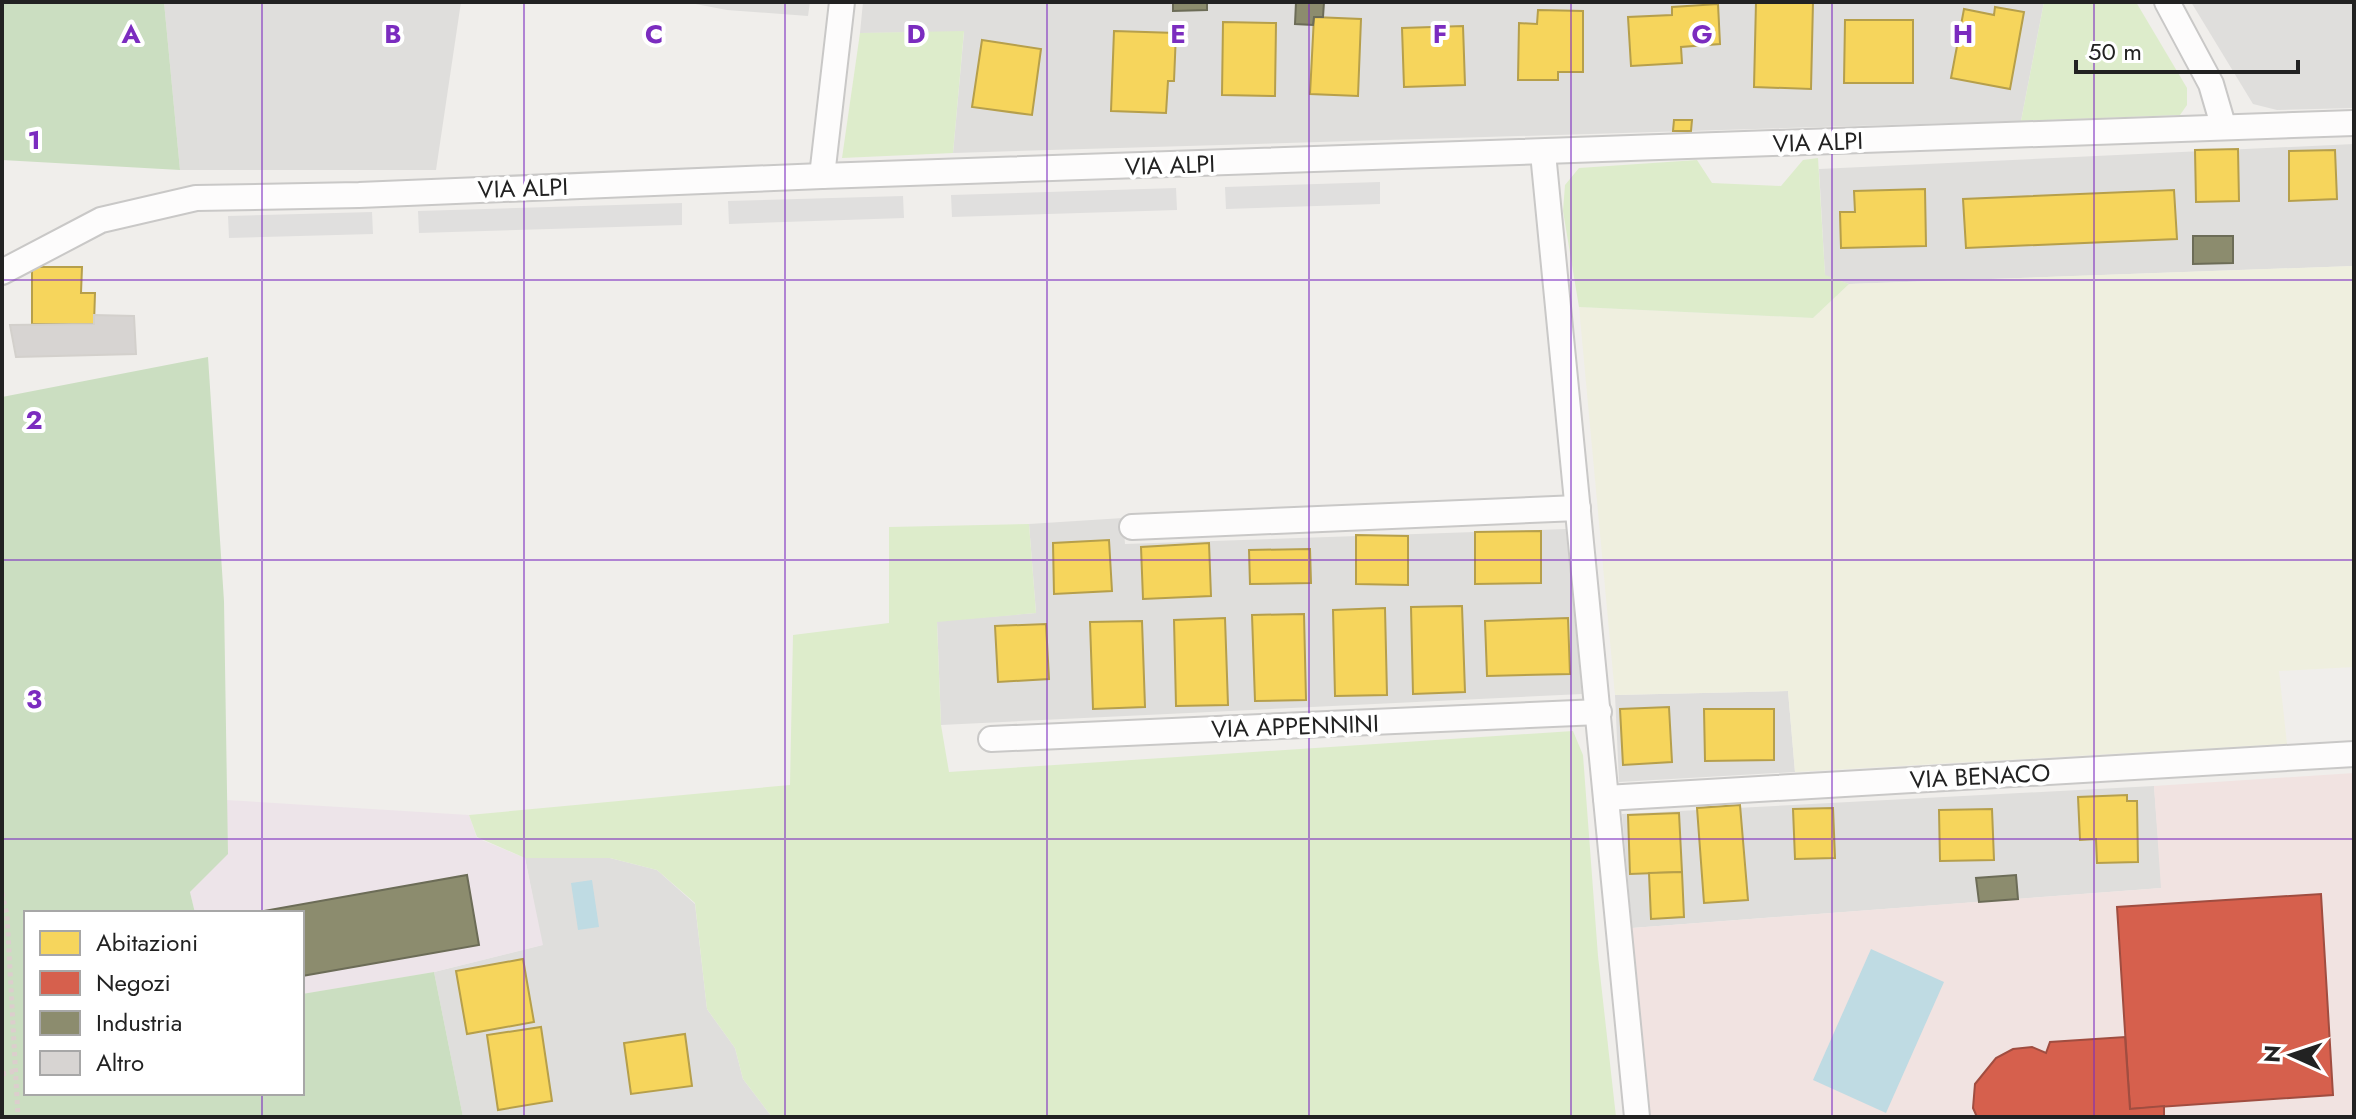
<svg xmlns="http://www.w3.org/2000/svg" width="2356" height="1119" viewBox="0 0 2356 1119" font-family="Jost,sans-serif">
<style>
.residential{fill:#dfdedc}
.commercial{fill:#f1e3e1}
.industrial{fill:#ede4e9}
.farmland{fill:#efefdf}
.grass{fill:#ddeccb}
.forest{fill:#cbdec1}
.parking{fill:#e0dfde}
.water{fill:#bfdbe3}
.homes{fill:#f6d55c;stroke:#b69f4b;stroke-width:2}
.shops{fill:#d6604d;stroke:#a04d40;stroke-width:2}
.industry{fill:#8c8c6e;stroke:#6c6c57;stroke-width:2}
.building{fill:#d7d4d2;stroke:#d3d0cc;stroke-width:2}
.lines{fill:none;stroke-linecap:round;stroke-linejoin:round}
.street-casing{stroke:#c9c8c7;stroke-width:28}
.path{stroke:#dccecd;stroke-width:5;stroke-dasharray:4 4;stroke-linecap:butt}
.street{stroke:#fdfcfc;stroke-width:24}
.grid{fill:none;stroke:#7b2cbf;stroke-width:2;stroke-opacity:0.55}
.labels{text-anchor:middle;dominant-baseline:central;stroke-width:8;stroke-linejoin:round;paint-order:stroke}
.street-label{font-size:24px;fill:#222;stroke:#fff}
.grid-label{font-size:26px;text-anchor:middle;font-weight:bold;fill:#7b2cbf;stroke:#fff;stroke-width:8;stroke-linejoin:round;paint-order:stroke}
</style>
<rect width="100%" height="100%" fill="#f0eeeb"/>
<!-- residential -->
<g class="residential">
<polygon points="164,2 461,2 436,170 180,170"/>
<polygon points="685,2 810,2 808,16 727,10"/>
<polygon points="863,2 2044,2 2021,121 953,153 964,32 860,33"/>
<polygon points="2191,2 2354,2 2354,108 2277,110 2253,104"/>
<polygon points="2354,144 2354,266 1849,284 1825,276 1819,169"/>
<polygon points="1123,518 1125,544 1566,529 1582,694 941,725 937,621 1036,613 1029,524"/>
<polygon points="1788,691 1795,772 1619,782 1615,695"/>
<polygon points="2154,786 2162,888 1632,928 1622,814"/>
<polygon points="525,858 610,858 657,870 695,904 707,1009 735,1048 743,1079 772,1117 463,1117 434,972 542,945"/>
</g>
<!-- commercial -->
<polygon class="commercial" points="2354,773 2354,1117 1650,1117 1632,928 2161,888 2154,786"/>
<!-- industrial -->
<polygon class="industrial" points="226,800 469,815 477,838 525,858 543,945 434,972 302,994 302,913 195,913 190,892 228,853"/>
<!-- farmland -->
<polygon class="farmland" points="2354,266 2354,667 2279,671 2287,744 1795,772 1788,691 1615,695 1579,307 1813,318 1849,284"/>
<!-- grass -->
<g class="grass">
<polygon points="2044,2 2136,2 2187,88 2187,105 2180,115 2021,121"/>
<polygon points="964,31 953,153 842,158 860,33"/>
<polygon points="1818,158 1825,275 1849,284 1813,318 1579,307 1563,211 1565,185 1579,168 1697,160 1712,183 1781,186 1803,160"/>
<polygon points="1029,524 1036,613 937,622 941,725 949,772 1573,731 1583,755 1598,956 1616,1117 772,1117 743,1079 735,1048 707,1009 695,903 657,870 610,858 525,858 477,837 469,815 790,785 793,635 889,623 889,527"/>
</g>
<!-- forest -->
<g class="forest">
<polygon points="2,2 164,2 180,170 2,160"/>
<polygon points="208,357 224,601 228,854 190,892 195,913 26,913 26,1093 302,1093 302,994 434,972 463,1117 2,1117 2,397"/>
</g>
<!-- parking -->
<g class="parking">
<polygon points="1380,182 1380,204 1226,209 1225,187"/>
<polygon points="1176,188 1177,210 952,217 951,195"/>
<polygon points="903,196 904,218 729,224 728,201"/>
<polygon points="682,203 682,225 419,233 418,211"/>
<polygon points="372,212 373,234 229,238 228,216"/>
</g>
<!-- water -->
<g class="water">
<polygon points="592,880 599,927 578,930 571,883"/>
<polygon points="1871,949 1944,982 1886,1113 1813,1080"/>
</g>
<!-- homes -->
<g class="homes">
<polygon points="1756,2 1813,2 1811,89 1754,87"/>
<polygon points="1718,4 1720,44 1681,47 1682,63 1631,66 1628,17 1672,15 1672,7"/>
<polygon points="1995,7 2024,12 2010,89 1951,78 1964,9 1994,15"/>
<polygon points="1538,10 1583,11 1583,72 1558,72 1558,80 1518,80 1519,23 1537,24"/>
<polygon points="1314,17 1361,19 1358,96 1310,94"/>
<polygon points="1845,20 1913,20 1913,83 1844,83"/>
<polygon points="1223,22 1276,23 1275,96 1222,95"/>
<polygon points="1463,26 1465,85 1404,87 1402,28"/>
<polygon points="1114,31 1176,33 1174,81 1168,81 1166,113 1111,111"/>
<polygon points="982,40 1041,49 1032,115 972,107"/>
<polygon points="1674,120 1692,120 1691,131 1673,131"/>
<polygon points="2238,149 2239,201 2196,202 2195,150"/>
<polygon points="2335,150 2337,199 2289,201 2289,151"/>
<polygon points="1925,189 1926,246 1841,248 1840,212 1855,212 1854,191"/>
<polygon points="2174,190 2177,239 1966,248 1963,199"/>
<polygon points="32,267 82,267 81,293 95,293 94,324 32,324"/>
<polygon points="1541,531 1541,583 1475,584 1475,532"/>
<polygon points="1356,535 1408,536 1408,585 1356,584"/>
<polygon points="1109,540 1112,591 1054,594 1053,543"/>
<polygon points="1209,543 1211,596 1143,599 1141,547"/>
<polygon points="1310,549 1311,583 1250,584 1249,550"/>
<polygon points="1462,606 1465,692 1413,694 1411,607"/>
<polygon points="1385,608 1387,695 1335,696 1333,610"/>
<polygon points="1304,614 1306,700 1255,701 1252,615"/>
<polygon points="1225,618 1228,705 1176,706 1174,620"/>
<polygon points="1568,618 1570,674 1487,676 1485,621"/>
<polygon points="1142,621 1145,707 1093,709 1090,622"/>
<polygon points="1046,624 1049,679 998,682 995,626"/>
<polygon points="1669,707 1672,762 1623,765 1620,709"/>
<polygon points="1704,709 1774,709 1774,760 1705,761"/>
<polygon points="2127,795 2127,801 2137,801 2138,862 2097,863 2096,839 2080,840 2078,797"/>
<polygon points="1740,805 1748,900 1704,903 1697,808"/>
<polygon points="1833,808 1835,858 1795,859 1793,809"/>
<polygon points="1992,809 1994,860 1940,861 1939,810"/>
<polygon points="1679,813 1682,872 1630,874 1628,815"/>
<polygon points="1682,872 1684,917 1651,919 1649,873"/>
<polygon points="523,959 534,1022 467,1034 456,971"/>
<polygon points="541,1027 552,1101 498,1110 487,1035"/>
<polygon points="685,1034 692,1086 631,1094 624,1043"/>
</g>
<!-- shops -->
<g class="shops">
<polygon points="2321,894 2333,1095 2130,1109 2117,907"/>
<polygon points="2125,1037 2130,1109 2164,1106 2164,1117 1977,1117 1973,1108 1975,1084 1996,1058 2013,1049 2032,1047 2046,1053 2050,1042"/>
</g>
<!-- industry -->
<g class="industry">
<polygon points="1173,2 1207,2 1207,10 1173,11"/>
<polygon points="1296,2 1324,2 1323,17 1314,17 1313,25 1295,24"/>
<polygon points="2193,236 2233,236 2233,263 2193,264"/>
<polygon points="467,875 479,945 302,976 302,913 252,913"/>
<polygon points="2016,875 2018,899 1979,902 1976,878"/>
</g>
<!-- building -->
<polygon class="building" points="94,315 134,316 136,354 16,357 10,325 94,324"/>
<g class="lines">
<defs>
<g id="street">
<polyline points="2167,2 2211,84 2223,125"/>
<polyline points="1543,153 1637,1117"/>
<polyline points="822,176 842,2"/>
<polyline points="2,272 101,220 196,198 359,195 822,176 2354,123"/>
<polyline points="1132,527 1578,508"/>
<polyline points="991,739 1599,712"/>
<polyline points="1606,798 2354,754"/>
</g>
</defs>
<!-- street casing -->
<use href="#street" class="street-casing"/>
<!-- path -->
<g class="path">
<polyline points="2,893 7,915 18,1117"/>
<polyline points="2,1074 15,1071"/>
</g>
<!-- street -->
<use href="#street" class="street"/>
</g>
<!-- grid -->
<path class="grid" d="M262,2V913M524,2V1117M785,2V1117M1047,2V1117M1309,2V1117M1571,2V1117M1832,2V1117M2094,2V1117M2,280H2354M2,560H2354M2,839H2354M262,1093V1117"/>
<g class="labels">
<!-- street labels -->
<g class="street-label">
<text transform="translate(1818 142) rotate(-2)">VIA ALPI</text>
<text transform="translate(1170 165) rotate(-2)">VIA ALPI</text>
<text transform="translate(523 188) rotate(-2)">VIA ALPI</text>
<text transform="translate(1295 726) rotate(-2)">VIA APPENNINI</text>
<text transform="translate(1980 776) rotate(-3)">VIA BENACO</text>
</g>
</g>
<g class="grid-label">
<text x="131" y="43">A</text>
<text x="393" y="43">B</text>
<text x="654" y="43">C</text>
<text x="916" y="43">D</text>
<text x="1178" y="43">E</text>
<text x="1440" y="43">F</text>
<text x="1702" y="43">G</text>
<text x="1963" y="43">H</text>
<text x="34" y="149">1</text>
<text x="34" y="429">2</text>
<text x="34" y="708">3</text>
</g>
<!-- border -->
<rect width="2356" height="1119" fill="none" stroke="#222222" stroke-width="8"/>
<!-- legend -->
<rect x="24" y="911" width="280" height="184" fill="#ffffff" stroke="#a7a7a7" stroke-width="2"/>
<rect x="40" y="931" width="40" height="24" fill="#f6d55c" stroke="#a7a7a7" stroke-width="2"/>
<text x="96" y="951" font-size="24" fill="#222222">Abitazioni</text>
<rect x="40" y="971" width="40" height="24" fill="#d6604d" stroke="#a7a7a7" stroke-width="2"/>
<text x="96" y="991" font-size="24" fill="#222222">Negozi</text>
<rect x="40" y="1011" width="40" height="24" fill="#8c8c6e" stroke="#a7a7a7" stroke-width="2"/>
<text x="96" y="1031" font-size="24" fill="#222222">Industria</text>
<rect x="40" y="1051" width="40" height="24" fill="#d7d4d2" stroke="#a7a7a7" stroke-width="2"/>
<text x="96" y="1071" font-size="24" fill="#222222">Altro</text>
<!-- north arrow -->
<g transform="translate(2292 1055) rotate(273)" stroke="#ffffff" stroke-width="6" paint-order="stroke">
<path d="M0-6L14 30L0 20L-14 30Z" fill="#222222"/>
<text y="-12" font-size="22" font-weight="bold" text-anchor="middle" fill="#222222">N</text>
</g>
<!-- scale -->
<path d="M2076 60v12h222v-12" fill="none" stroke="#222222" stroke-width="4"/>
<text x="2088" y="60" font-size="24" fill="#222222" stroke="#ffffff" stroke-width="6" paint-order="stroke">50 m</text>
</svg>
